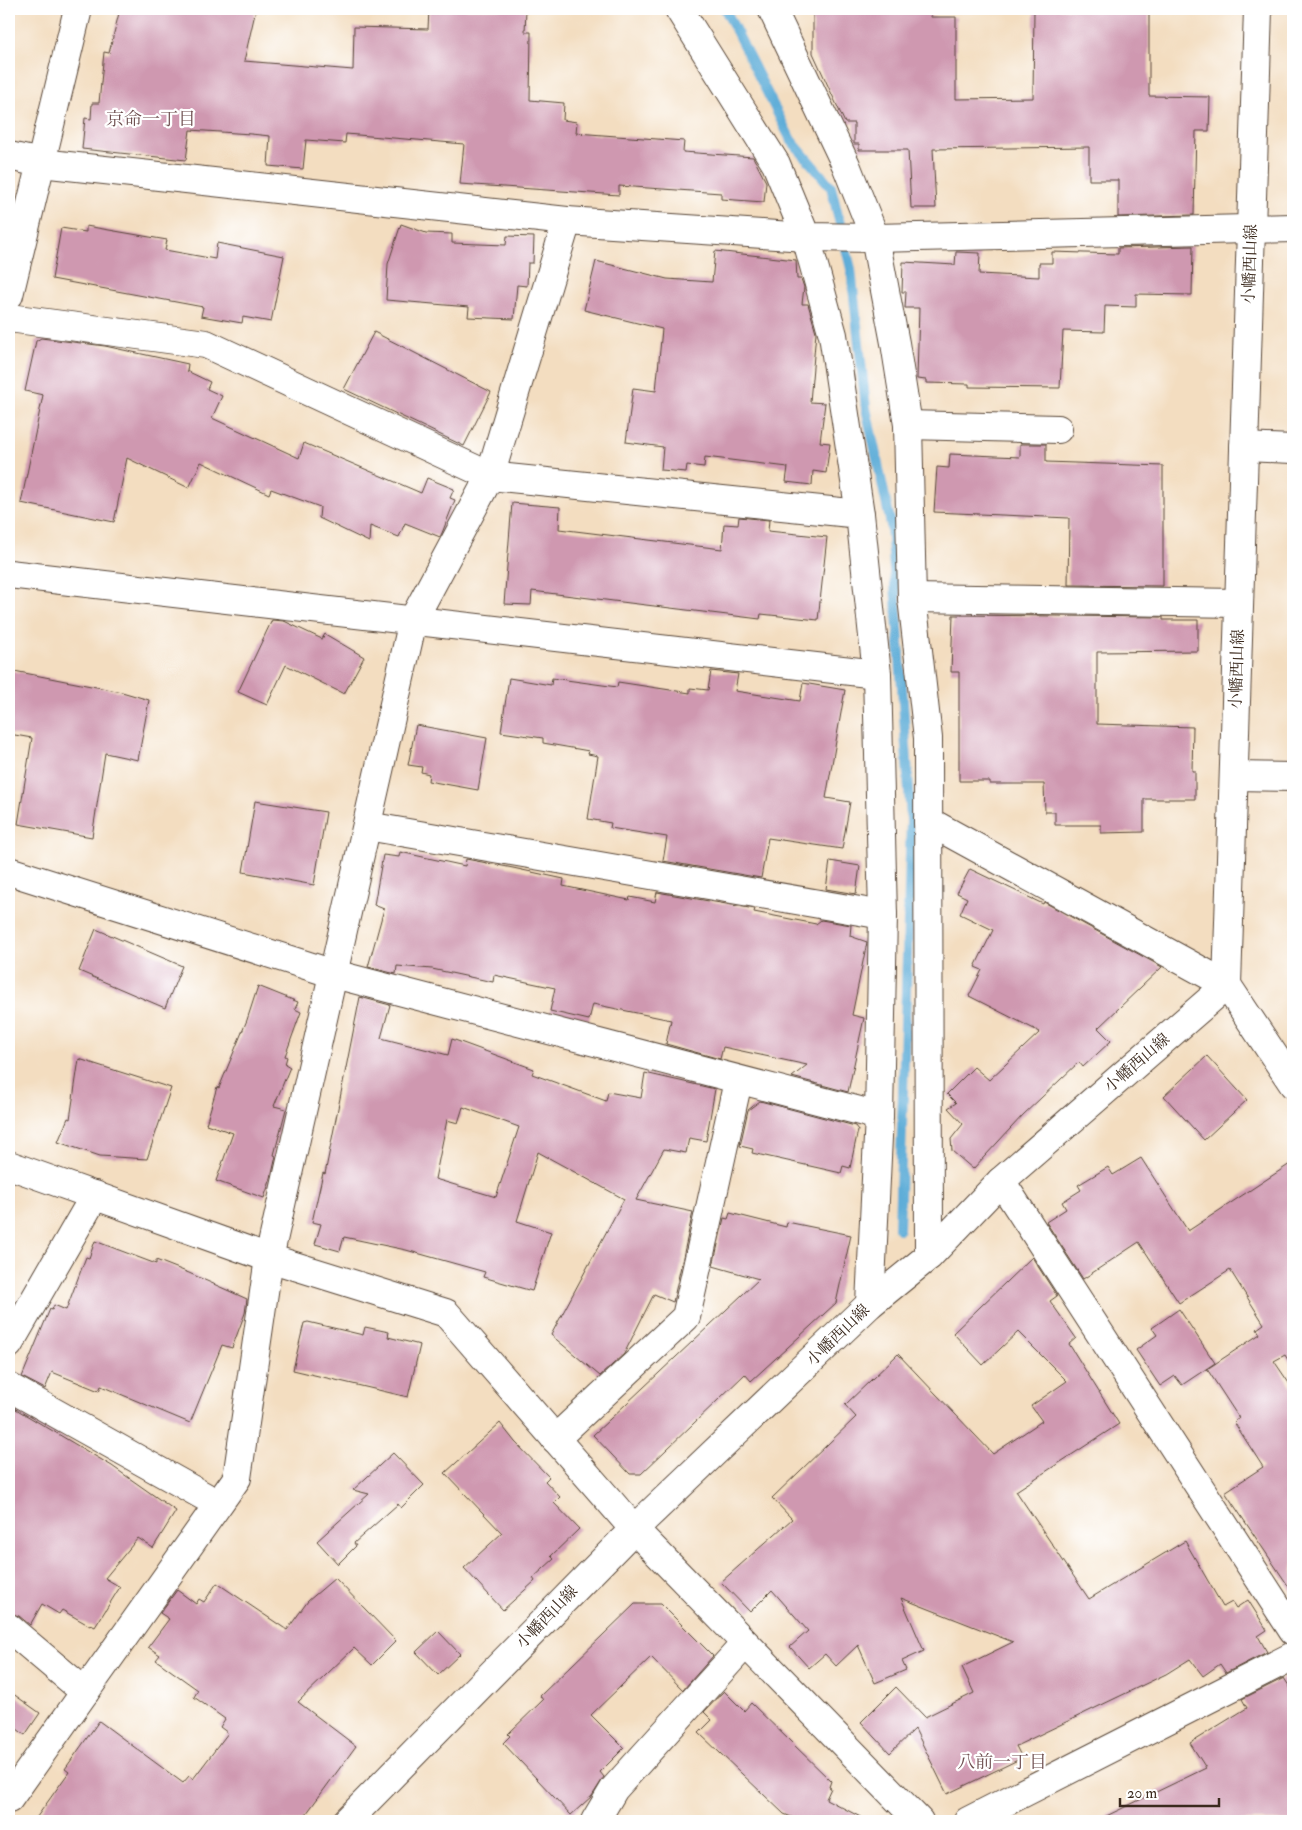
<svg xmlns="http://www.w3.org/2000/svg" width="1302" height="1830" viewBox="0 0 1302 1830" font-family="'IM FELL Double Pica','Noto Serif JP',serif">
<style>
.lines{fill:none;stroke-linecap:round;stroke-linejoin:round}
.stream{stroke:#5eadd8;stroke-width:10}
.building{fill:#cf98b0;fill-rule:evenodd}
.street-casing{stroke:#574536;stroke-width:30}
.secondary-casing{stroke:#574536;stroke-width:30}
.street{stroke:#fff;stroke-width:28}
.secondary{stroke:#fff;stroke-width:28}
.labels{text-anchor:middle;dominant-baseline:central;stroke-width:4.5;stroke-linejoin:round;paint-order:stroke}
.street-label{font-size:16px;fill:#3b2a1e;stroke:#fff}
.neighbourhood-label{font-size:18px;fill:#6f5051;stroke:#fff}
</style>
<rect width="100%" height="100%" fill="#fff"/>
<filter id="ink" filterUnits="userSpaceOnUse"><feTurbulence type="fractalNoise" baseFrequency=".02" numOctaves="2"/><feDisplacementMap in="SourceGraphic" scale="10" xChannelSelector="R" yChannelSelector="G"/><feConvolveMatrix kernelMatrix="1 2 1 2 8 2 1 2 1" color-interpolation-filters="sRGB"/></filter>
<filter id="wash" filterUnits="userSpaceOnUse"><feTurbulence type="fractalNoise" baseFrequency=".0096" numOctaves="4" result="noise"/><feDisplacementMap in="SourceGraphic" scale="20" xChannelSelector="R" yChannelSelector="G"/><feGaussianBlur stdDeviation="1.12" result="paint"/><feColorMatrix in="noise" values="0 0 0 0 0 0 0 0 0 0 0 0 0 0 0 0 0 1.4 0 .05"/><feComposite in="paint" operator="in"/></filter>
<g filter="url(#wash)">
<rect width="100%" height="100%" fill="#f3ddc0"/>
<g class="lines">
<!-- stream -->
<polyline class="stream" points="725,9 791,140 831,187 851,269 866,408 891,525 911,820 899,1229"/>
</g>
<g id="blocks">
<!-- building -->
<g class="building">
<polygon points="120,9 256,9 244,61 353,70 354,27 428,29 429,9 526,9 525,32 531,32 530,100 564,103 563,120 577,122 576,133 684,141 683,152 753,157 766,182 764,202 721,199 721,193 619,186 619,195 460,184 464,144 346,134 345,143 306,140 303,169 268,166 270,136 251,134 190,130 186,160 82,149 85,118 91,119 92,103 99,103 104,52 109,53"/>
<polygon points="813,9 931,9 931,17 956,17 956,99 1033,98 1034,9 1149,9 1149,96 1210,97 1209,131 1196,131 1194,215 1118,217 1118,180 1089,180 1089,147 933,149 936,208 911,208 908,150 859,150 859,144 854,144 854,123 845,123 813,53"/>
<polygon points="401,224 426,233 452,234 452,243 506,245 507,236 534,237 533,263 528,263 527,286 517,285 514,319 468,317 469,307 386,300 388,264"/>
<polygon points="86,226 167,240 165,250 215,259 217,243 284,256 271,322 243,317 242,323 201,316 203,307 52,279 61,228 86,232"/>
<polygon points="1193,246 1192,295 1136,294 1136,307 1105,306 1104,332 1063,331 1060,388 969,387 969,384 926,383 926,380 917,379 919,308 905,308 906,292 902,292 903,262 955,265 956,252 980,253 979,274 1039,277 1039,263 1052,263 1052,252 1118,254 1118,248"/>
<polygon points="715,251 796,260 797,279 801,279 804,287 802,304 808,304 816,332 810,402 825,403 820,442 830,443 826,473 813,471 812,485 786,482 788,467 722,459 705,457 704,467 687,465 686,472 661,470 663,447 626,442 633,388 656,391 662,329 584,310 596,261 667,279 712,282"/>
<polygon points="374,332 491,392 464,446 344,389"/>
<polygon points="41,338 105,346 188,364 187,371 210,382 207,389 222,396 212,418 299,458 304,443 421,493 427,478 454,489 450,498 455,500 442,533 440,537 405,523 399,537 370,526 369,542 319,518 320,507 271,489 269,494 201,462 189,488 127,458 114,522 21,503 43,395 25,391 36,341"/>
<polygon points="1020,444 1046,444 1046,462 1163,466 1163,586 1068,585 1069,518 934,512 937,467 949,468 950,454 1020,457"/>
<polygon points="512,503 560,507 559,529 722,549 724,524 738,525 739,517 769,520 768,531 827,537 818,620 761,614 760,619 532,591 531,605 504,604"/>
<polygon points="953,615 1163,617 1163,620 1198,620 1198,651 1097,652 1097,724 1193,727 1192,771 1195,771 1195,799 1144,799 1144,832 1101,833 1101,825 1055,825 1055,812 1045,812 1044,784 990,784 990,781 959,781 959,672 951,672"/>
<polygon points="272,620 284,621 322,639 325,634 364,657 344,694 286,665 267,705 238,692"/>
<polygon points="9,670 122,692 149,700 138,760 105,753 92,837 18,824 32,738 9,734"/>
<polygon points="711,671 738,674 735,691 800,701 803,683 845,690 826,798 850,802 842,849 768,838 761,878 663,861 667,837 610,828 611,823 588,819 598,756 588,754 589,751 543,743 543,738 501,732 509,678 551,685 552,678 617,687 618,682 690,693 690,688 708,690"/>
<polygon points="416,725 487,738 478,790 428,781 429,774 421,772 422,767 408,765"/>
<polygon points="255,801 326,812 314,885 243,872"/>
<polygon points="400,852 465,866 466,859 513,868 564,879 563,886 629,900 630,897 655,902 657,892 755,909 754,912 816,924 821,920 851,925 850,936 867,942 852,1015 864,1018 848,1092 792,1077 807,1065 723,1047 720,1059 666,1044 671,1020 593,1004 589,1020 550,1011 555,988 494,975 493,982 432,969 397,966 396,974 368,967 384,909 374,905 383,855 399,857"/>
<polygon points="830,861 860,866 856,894 826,889"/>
<polygon points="970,869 1043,904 1044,902 1162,967 1098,1028 1111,1041 1083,1067 1079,1062 1023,1115 973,1169 952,1151 951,1139 963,1124 948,1108 956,1103 947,1094 974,1067 989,1080 1040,1032 969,996 982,970 975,967 993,930 960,914 967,898 957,893"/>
<polygon points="96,929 182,966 165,1008 79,971"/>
<polygon points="258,986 298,1002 295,1009 301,1012 285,1056 287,1057 285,1064 290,1067 274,1106 286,1109 274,1155 276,1156 271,1178 264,1198 216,1181 233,1133 206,1124 217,1087 219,1088 247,1020"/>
<path d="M360,997L390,1005L381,1038L448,1055L452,1039L534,1069L532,1074L606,1101L608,1092L641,1098L645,1073L715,1089L706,1141L689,1138L686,1153L664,1149L636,1200L693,1212L673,1302L654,1294L624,1354L600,1376L551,1335L624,1199L538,1152L517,1221L551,1232L532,1291L483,1277L485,1272L406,1250L344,1237L340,1251L315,1244L321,1224L312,1222L323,1173L325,1174ZM463,1107L519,1127L496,1197L435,1179L447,1120L458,1123Z"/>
<polygon points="1207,1056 1247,1100 1204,1140 1164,1096"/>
<polygon points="79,1059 171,1088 147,1159 100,1156 58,1142 68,1118 70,1119"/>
<polygon points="760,1101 855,1126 858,1130 850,1168 843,1166 841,1173 752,1153 753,1149 740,1146 748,1110"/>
<polygon points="1141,1158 1188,1231 1293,1162 1293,1368 1285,1355 1274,1361 1293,1389 1293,1593 1225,1492 1263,1467 1234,1422 1239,1418 1207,1369 1260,1334 1257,1329 1264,1324 1230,1270 1179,1303 1139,1242 1083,1279 1046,1222 1066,1209 1062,1202 1081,1190 1078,1185 1108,1167 1113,1175"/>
<polygon points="730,1213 786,1227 787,1222 851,1235 836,1303 751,1381 745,1374 641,1474 630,1474 593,1435 759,1279 713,1266 724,1218 728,1219"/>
<polygon points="95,1241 156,1264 156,1260 189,1273 247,1299 245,1313 232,1348 222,1345 190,1423 101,1386 99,1391 52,1372 45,1389 22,1377 50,1309 52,1310 54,1305 66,1310 86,1257 89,1258"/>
<polygon points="1032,1257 1057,1296 1050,1301 1076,1338 1069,1344 1119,1424 1016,1491 1089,1599 1185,1541 1223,1607 1232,1602 1236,1608 1248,1600 1267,1630 1258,1636 1267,1652 1226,1673 1220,1664 1203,1676 1190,1659 1166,1674 1016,1746 1022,1758 947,1794 915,1729 890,1753 861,1722 896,1687 925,1717 974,1693 962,1667 1013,1642 901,1598 924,1651 902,1661 906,1670 875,1683 858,1645 836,1666 825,1654 809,1668 790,1647 808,1631 772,1590 750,1612 721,1582 792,1519 772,1498 856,1417 845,1405 898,1354 993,1454 1042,1421 1031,1406 1067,1381 1018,1332 983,1365 953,1333"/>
<polygon points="1179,1309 1215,1363 1182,1385 1175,1376 1160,1386 1136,1350 1157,1335 1152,1328"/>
<polygon points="308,1322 363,1335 365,1327 389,1332 388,1337 420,1345 408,1397 293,1370 304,1323"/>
<polygon points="9,1405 112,1466 176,1511 153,1548 138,1538 105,1578 120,1587 95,1627 91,1625 90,1626 62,1610 59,1614 42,1604 30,1625 19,1616 9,1613"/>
<polygon points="500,1423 515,1442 549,1477 545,1481 560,1497 554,1503 579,1529 551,1556 554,1559 533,1578 535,1581 503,1610 464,1568 502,1533 445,1473"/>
<polygon points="393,1453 424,1485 401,1508 398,1504 354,1543 356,1546 338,1564 317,1541 369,1494 353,1490"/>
<polygon points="335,1578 396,1641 372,1665 354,1648 298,1702 356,1746 301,1821 34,1821 69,1772 65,1769 99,1721 183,1783 189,1776 193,1779 228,1733 220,1727 225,1719 194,1697 198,1690 156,1660 160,1655 148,1647 169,1619 160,1613 177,1590 196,1604 199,1599 204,1602 217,1583 287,1630 308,1601"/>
<polygon points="635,1604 661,1604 713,1656 683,1690 651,1657 591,1715 624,1748 600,1772 604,1777 592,1796 571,1815 503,1743 510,1736 508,1734 543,1700 540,1696"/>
<polygon points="438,1631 460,1654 438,1675 416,1652"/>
<polygon points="1284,1678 1293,1692 1293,1821 1096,1821 1206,1768 1190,1743 1247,1708 1242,1699"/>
<polygon points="9,1691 40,1713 25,1735 9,1723"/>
<polygon points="724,1691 744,1711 751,1703 831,1781 829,1787 831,1788 826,1799 868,1821 801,1821 784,1814 699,1733 712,1720 704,1712"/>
</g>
</g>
</g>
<g filter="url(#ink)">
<use href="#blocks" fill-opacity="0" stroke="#574536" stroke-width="1"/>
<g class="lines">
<defs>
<g id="street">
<polyline points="679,9 776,164 806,237 833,335 860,514 877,674 883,915 879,1116 870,1304"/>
<polyline points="772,9 846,165 875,238 895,343 908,425 912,598 928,738 929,1256"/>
<polyline points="9,156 41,163 567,221 806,237 875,238 1293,228"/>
<polyline points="9,318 206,344 490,476 860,514"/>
<polyline points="908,425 1058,429"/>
<polyline points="1244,447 1293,449"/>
<polyline points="9,574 877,674"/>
<polyline points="912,598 1239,603"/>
<polyline points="1234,776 1293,777"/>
<polyline points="928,821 1227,985"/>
<polyline points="367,826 883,915"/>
<polyline points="9,871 334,974 879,1116"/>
<polyline points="1001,1181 1293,1631"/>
<polyline points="9,1344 95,1195"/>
<polyline points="9,1387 218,1504"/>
<polyline points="555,1439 686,1317 738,1081"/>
<polyline points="9,1628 85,1692"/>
<polyline points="9,1799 237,1478 269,1258 413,620 490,476 567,221"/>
<polyline points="595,1821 614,1789 745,1644"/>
<polyline points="968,1821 1293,1656"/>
</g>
<g id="secondary">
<polyline points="9,295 78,9"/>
<polyline points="1227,985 1293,1084"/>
<polyline points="9,1165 269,1258 446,1313 634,1529 919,1821"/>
<polyline points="347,1821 634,1529 870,1304 929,1256 1001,1181 1227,985 1258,9"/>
</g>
</defs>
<!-- street casing -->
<use href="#street" class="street-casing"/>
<!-- secondary casing -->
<use href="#secondary" class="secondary-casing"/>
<!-- street -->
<use href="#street" class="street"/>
<!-- secondary -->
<use href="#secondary" class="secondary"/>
</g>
</g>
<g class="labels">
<!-- street labels -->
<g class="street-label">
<text transform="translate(1250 264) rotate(-88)">小幡西山線</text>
<text transform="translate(1237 669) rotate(-88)">小幡西山線</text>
<text transform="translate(1137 1063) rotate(-41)">小幡西山線</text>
<text transform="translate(838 1335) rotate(-44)">小幡西山線</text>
<text transform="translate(547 1617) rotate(-46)">小幡西山線</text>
</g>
<!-- neighbourhood labels -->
<g class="neighbourhood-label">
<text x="151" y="119">京命一丁目</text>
<text x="1002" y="1762">八前一丁目</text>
</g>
</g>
<!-- margin -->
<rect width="1302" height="1830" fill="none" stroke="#fff" stroke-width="30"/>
<!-- scale -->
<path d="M1120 1798v8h99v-8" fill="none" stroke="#3b2a1e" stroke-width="2.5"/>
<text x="1127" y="1798" font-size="15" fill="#3b2a1e" stroke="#ffffff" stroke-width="4" paint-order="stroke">20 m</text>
</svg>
